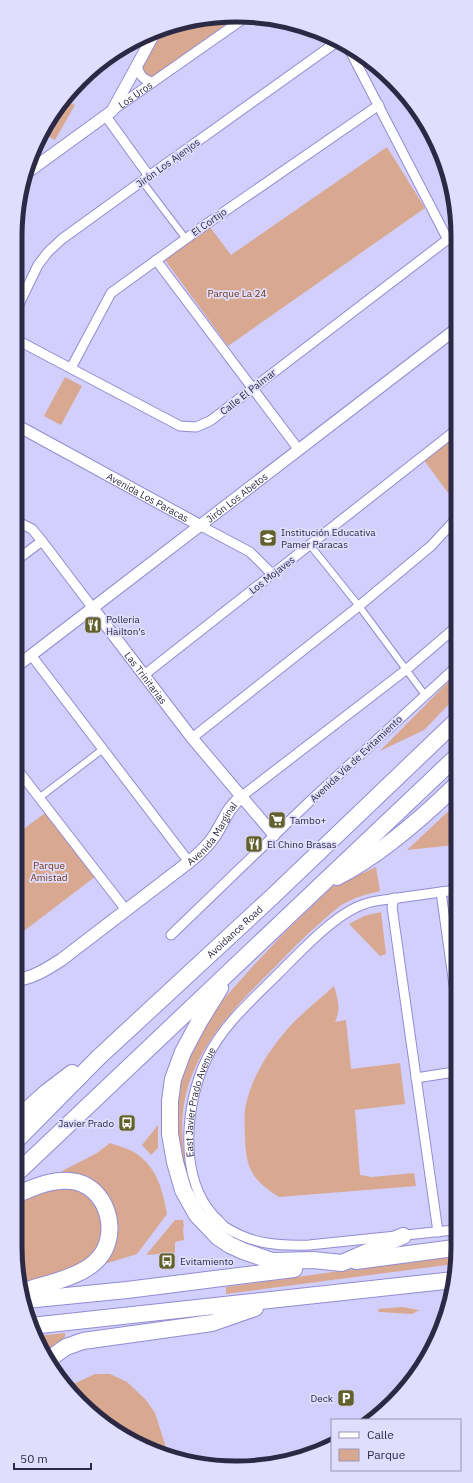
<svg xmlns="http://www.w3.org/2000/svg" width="473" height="1483" viewBox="0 0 473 1483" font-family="'IBM Plex Sans',sans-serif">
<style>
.green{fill:#d9a890}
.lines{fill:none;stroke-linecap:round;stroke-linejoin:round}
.pedestrian-casing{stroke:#928cd1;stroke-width:8}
.minor-casing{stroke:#928cd1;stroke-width:11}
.tertiary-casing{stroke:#928cd1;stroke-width:13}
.secondary-casing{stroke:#928cd1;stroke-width:14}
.motorway-casing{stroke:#928cd1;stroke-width:18}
.pedestrian{stroke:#fff;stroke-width:6}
.minor{stroke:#fff;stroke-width:9}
.tertiary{stroke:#fff;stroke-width:11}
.secondary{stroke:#fff;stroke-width:12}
.motorway{stroke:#fff;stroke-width:16}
.labels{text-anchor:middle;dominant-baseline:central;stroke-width:3.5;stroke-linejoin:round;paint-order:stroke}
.street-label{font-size:10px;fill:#2c2945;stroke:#e0defc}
.park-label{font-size:10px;fill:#713715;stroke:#e0defc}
.poi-label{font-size:10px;fill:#2c2945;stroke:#e0defc;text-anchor:start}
.rim{fill:none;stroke:#2c2945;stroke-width:5}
</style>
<rect width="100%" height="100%" fill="#d2cffc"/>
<!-- green -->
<g class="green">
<polygon points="194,19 234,19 153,76 149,76 145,74 142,66 159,33"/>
<polygon points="65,100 75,105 55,140 44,134 52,113"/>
<polygon points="387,147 425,208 228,346 165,260 210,227 231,255"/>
<polygon points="65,377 82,386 61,425 44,416"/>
<polygon points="456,434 455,502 423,459"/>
<polygon points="455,675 455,698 424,730 380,751"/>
<polygon points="455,805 455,845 407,850"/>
<polygon points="45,813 96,876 16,937 17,834"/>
<path d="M376,867L380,891C368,894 356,897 345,903C336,908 328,916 319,924C304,937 290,951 276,966C225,1016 175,1067 183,1144C185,1164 188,1182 199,1199L195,1203L187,1190L173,1108L189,1051L220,1003L254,965L284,933L332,887Z"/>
<polygon points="381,912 386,954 380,956 349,924 364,916"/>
<path d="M334,986C338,1000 341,1008 335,1022L346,1020L351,1069L400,1063L405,1104L355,1110L360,1175L372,1177L414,1173L416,1186L279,1197C252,1179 246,1170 245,1137C245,1128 244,1119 245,1110C249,1082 267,1053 285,1032C299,1015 318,1001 334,986Z"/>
<polygon points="158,1125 158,1148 151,1155 142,1145"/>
<path d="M110,1143C118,1146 130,1149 137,1154C157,1168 163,1191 167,1214L137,1254L101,1265L114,1216L63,1174L62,1171L97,1153Z"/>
<polygon points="61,1187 81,1190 100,1206 104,1243 80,1269 22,1284 15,1246 15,1204 48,1189"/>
<polygon points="175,1220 183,1220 184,1227 183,1227 184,1240 175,1242 175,1253 146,1255"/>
<polygon points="454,1255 454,1264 226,1294 226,1287"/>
<polygon points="402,1307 419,1310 412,1314 379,1312 378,1309"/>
<polygon points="65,1333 65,1337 45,1353 35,1336"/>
<polygon points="95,1374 110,1374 127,1382 146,1400 155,1413 168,1454 138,1445 70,1393 67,1387"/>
</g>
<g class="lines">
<defs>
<g id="pedestrian">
<polyline points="142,181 186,239"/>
<polyline points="310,545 359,606 425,695"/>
<polyline points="39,798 103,749"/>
</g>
<g id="minor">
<polyline points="347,45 448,240"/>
<path d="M137,65C139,75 143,80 153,82"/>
<path id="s1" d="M113,110L243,19"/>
<polyline points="105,115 149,176"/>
<polyline points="156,260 299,450"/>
<polyline points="19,304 38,265 48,252 62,239 149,176 338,41"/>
<polyline points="19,341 180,426 196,427 210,421 456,233"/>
<polyline points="71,368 111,293 205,225 379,105"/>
<polyline points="18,522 32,529 42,541 92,607"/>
<polyline points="201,526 250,552 272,574"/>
<polyline points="18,559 42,541"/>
<polyline points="31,655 189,862"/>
<polyline points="144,675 456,430"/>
<polyline points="192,738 359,606 431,546 455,520"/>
<polyline points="17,769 126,910"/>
<polyline points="242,796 407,669 455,628"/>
<polyline points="441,892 454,985"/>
<polyline points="394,898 392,907 438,1232"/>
<polyline points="171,935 310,801 455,668"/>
<polyline points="416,1078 454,1072"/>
<path id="s2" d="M454,1230L309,1245C277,1246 252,1244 225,1227C221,1224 218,1219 214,1216C178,1177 185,1103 207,1058C223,1025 252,1000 279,973C300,952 334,915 362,905C373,900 386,900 398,898C417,895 436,893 455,890"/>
</g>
<g id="tertiary">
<polyline points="28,172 112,111 153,36"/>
<path id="s3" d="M18,426L201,526"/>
<path id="s4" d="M92,607L192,738L274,835"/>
<path id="s5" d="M17,666L456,329"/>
</g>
<g id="secondary">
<path id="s6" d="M16,980C33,978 47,969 61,960L189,862C199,854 208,846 215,835C225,819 227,809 242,796"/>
</g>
<g id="motorway">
<path d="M337,877C380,855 420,820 455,786"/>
<polyline points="220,988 199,1022 183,1052 173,1079 170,1101 170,1134 175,1162 183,1190 197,1215 218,1237 230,1245 243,1251 272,1261 313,1260 342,1263 403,1236"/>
<polyline points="16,1120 47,1092 72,1073"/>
<path id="s7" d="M15,1142L99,1057L273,896L455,722"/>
<polyline points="15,1175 455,758"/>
<path d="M15,1195C35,1187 55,1177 77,1182C111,1191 121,1241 94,1263C77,1278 45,1284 24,1291"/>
<polyline points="356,1261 454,1248"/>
<polyline points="26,1300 127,1290 294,1269"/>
<polyline points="31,1326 454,1280"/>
<polyline points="49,1359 66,1347 83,1341 212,1323 255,1308"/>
</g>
</defs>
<!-- pedestrian casing -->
<use href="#pedestrian" class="pedestrian-casing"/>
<!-- minor casing -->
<use href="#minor" class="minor-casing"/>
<!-- tertiary casing -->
<use href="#tertiary" class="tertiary-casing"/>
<!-- secondary casing -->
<use href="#secondary" class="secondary-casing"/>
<!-- motorway casing -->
<use href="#motorway" class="motorway-casing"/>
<!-- pedestrian -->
<use href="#pedestrian" class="pedestrian"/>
<!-- minor -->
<use href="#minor" class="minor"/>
<!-- tertiary -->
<use href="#tertiary" class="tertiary"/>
<!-- secondary -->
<use href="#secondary" class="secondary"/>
<!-- motorway -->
<use href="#motorway" class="motorway"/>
</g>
<!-- icons -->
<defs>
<symbol id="school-square" viewBox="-11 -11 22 22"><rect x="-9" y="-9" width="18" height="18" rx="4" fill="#62612e" stroke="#e0defc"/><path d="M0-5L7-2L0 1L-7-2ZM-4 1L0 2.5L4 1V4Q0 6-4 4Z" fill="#fff"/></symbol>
<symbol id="restaurant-square" viewBox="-11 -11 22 22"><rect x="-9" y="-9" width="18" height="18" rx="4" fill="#62612e" stroke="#e0defc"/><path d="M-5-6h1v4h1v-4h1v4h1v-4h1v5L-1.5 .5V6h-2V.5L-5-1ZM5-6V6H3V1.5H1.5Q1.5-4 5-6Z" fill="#fff"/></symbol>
<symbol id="supermarket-square" viewBox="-11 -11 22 22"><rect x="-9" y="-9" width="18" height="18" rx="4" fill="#62612e" stroke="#e0defc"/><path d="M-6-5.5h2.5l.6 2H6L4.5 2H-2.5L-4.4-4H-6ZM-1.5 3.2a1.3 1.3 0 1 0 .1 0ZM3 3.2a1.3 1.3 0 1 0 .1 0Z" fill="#fff"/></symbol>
<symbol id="bus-square" viewBox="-11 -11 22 22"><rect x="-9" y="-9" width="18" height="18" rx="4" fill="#62612e" stroke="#e0defc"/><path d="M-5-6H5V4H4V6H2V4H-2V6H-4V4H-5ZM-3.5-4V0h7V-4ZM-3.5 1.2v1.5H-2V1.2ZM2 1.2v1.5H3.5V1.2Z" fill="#fff"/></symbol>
<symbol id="parking-square" viewBox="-11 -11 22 22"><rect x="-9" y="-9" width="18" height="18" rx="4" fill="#62612e" stroke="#e0defc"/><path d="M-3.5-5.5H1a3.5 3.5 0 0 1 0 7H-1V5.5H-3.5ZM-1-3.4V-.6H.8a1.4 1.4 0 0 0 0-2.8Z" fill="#fff"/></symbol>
</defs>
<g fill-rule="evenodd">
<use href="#school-square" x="258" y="528" width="20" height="20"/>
<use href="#restaurant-square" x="83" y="615" width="20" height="20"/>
<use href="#supermarket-square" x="267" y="810" width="20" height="20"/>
<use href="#restaurant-square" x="244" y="834" width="20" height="20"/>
<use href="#bus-square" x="117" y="1113" width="20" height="20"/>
<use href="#bus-square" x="157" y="1251" width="20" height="20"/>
<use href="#parking-square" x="336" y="1388" width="20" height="20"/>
</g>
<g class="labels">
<!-- street labels -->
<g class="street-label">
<text stroke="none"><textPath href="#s1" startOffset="27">Los Uros</textPath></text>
<text transform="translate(168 163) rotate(-36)">Jirón Los Ajenjos</text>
<text transform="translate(209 222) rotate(-35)">El Cortijo</text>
<text transform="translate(248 392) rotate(-38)">Calle El Palmar</text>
<text stroke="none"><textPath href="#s3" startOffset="148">Avenida Los Paracas</textPath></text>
<text stroke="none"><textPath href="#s5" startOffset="277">Jirón Los Abetos</textPath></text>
<text transform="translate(272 575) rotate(-38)">Los Mojaves</text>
<text stroke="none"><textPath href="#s4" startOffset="89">Las Trinitarias</textPath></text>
<text transform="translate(356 759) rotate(-43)">Avenida Vía de Evitamiento</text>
<text stroke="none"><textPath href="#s6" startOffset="248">Avenida Marginal</textPath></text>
<text stroke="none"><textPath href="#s7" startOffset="304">Avoidance Road</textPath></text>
<text stroke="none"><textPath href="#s2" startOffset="370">East Javier Prado Avenue</textPath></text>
</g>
<!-- park labels -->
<g class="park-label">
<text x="237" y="293">Parque La 24</text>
<text x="49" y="865">Parque<tspan x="49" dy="12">Amistad</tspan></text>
</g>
<!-- poi labels -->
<g class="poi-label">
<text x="281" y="532">Institución Educativa<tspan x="281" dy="12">Pamer Paracas</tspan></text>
<text x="106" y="619">Pollería<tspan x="106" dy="12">Hailton's</tspan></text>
<text x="290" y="820">Tambo+</text>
<text x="267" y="844">El Chino Brasas</text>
<text x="114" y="1123" text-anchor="end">Javier Prado</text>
<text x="180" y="1261">Evitamiento</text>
<text x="333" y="1398" text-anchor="end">Deck</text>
</g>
</g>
<!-- crop -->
<path d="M0 0H473V1483H0ZM236 22H237A214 214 0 0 1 451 236V1247A214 214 0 0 1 237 1461H236A214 214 0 0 1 22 1247V236A214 214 0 0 1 236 22Z" fill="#e0defc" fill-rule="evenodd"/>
<path class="rim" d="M236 22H237A214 214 0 0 1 451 236V1247A214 214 0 0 1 237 1461H236A214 214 0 0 1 22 1247V236A214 214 0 0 1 236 22Z"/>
<!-- legend -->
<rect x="331" y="1419" width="130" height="52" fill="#e0defc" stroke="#9896b3"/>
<rect x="339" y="1432" width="20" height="6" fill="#ffffff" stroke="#9896b3"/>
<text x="367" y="1439" font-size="12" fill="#2c2945">Calle</text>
<rect x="339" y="1449" width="20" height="12" fill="#d9a890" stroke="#9896b3"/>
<text x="367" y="1459" font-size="12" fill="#2c2945">Parque</text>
<!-- scale -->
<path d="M14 1463v6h77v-6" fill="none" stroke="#2c2945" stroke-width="2"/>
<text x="20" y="1463" font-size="12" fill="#2c2945" stroke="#e0defc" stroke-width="3" paint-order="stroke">50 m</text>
</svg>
